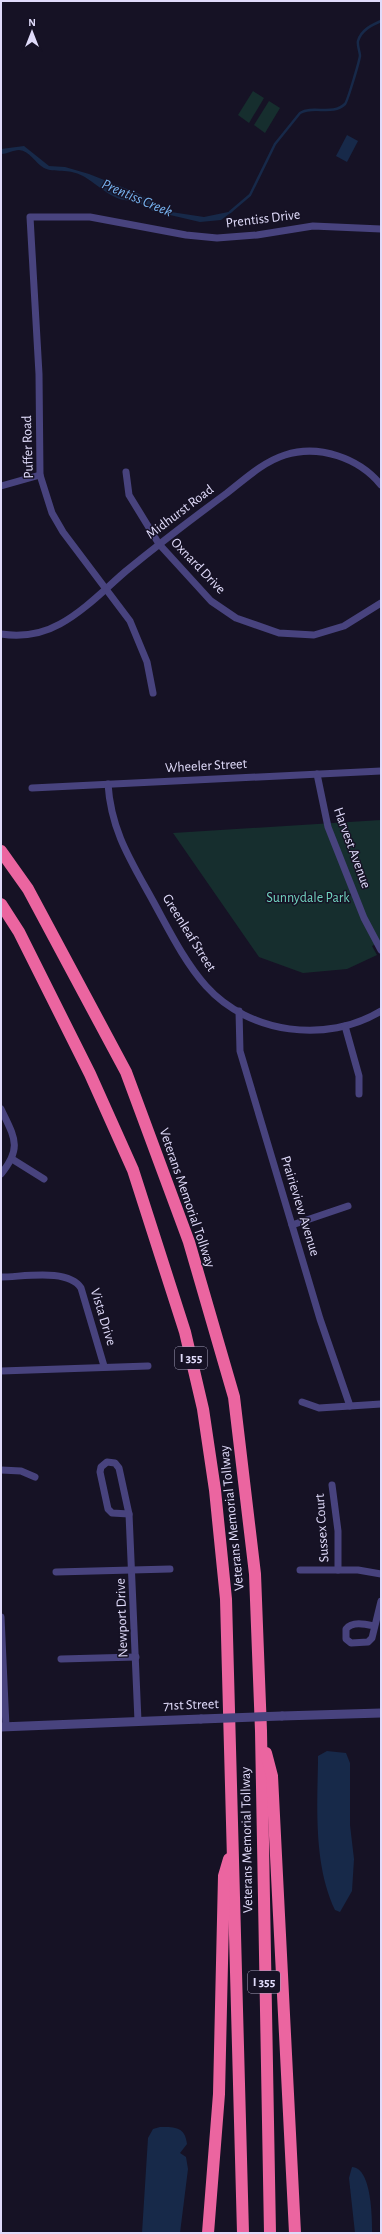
<svg xmlns="http://www.w3.org/2000/svg" width="382" height="2234" viewBox="0 0 382 2234" font-family="'Alegreya Sans',sans-serif">
<style>
.park{fill:#162e2e}
.water{fill:#172949}
.lines{fill:none;stroke-linecap:round;stroke-linejoin:round}
.stream{stroke:#172949;stroke-width:2.5}
.minor{stroke:#48437e;stroke-width:7}
.tertiary{stroke:#48437e;stroke-width:9}
.motorway{stroke:#eb65a0;stroke-width:12}
.tertiary-bridge{stroke:#48437e;stroke-width:9}
.labels{text-anchor:middle;dominant-baseline:central;stroke-width:3;stroke-linejoin:round;paint-order:stroke}
.shield{fill:#161225;stroke:#a39fba;stroke-width:1}
.shield-label{font-size:13px;font-weight:bold;fill:#e0dbfa}
.street-label{font-size:14px;fill:#e0dbfa;stroke:#161225}
.park-label{font-size:14px;fill:#70d2bd;stroke:#161225}
.water-label{font-size:15px;font-style:italic;fill:#76b1ed;stroke:#161225}
</style>
<rect width="100%" height="100%" fill="#161225"/>
<!-- park -->
<g class="park">
<polygon points="253,91 264,98 249,123 238,115"/>
<polygon points="269,101 280,108 265,133 254,125"/>
<polygon points="381,820 381,941 372,946 377,955 347,969 303,973 259,957 173,833"/>
</g>
<!-- water -->
<g class="water">
<polygon points="347,135 358,141 347,162 336,156"/>
<path d="M24,146L49,166L65,167L89,174L137,193L171,212L204,217L233,211L221,220L200,222L153,211L134,200C115,204 98,184 83,176C68,168 54,173 44,168C35,163 30,151 19,150C13,150 7,154 1,154V149Z"/>
<path d="M327,1751L346,1753L350,1763V1825L354,1859L352,1891L340,1912L335,1910C314,1866 317,1810 318,1762V1756Z"/>
<path d="M160,2127C176,2127 185,2127 187,2144L180,2153L186,2157L188,2169L180,2233H142L148,2138L153,2129Z"/>
<path d="M352,2167C372,2168 372,2219 372,2233H355L349,2178Z"/>
</g>
<g class="lines">
<!-- stream -->
<path class="stream" d="M230,212L250,195L275,144L300,113C313,105 333,116 345,104C348,100 359,62 360,56C360,52 357,45 358,41C361,30 372,25 381,21"/>
<!-- minor -->
<g class="minor">
<polyline points="126,472 129,495 159,544 211,601 236,618 279,633 314,635 344,626 381,603"/>
<polyline points="1,486 40,475"/>
<path d="M1,634C21,637 42,634 60,624C84,611 105,589 126,571C159,544 193,518 227,493C245,479 263,462 285,455C319,444 359,458 381,485"/>
<polyline points="153,693 147,662 130,621 63,532 52,513 40,475 39,374 30,217 90,217 186,235 217,238 257,235 313,226 381,229"/>
<polyline points="317,774 328,827 364,918 381,950"/>
<path d="M108,784C111,831 131,861 153,901C169,930 184,961 206,986C249,1034 327,1044 381,1011"/>
<polyline points="32,788 381,771"/>
<polyline points="239,1011 240,1051 320,1319 350,1406"/>
<polyline points="345,1026 359,1076 359,1094"/>
<path d="M1,1109C14,1137 23,1147 1,1174"/>
<polyline points="12,1159 44,1179"/>
<polyline points="292,1225 348,1206"/>
<path d="M1,1277C23,1277 68,1268 81,1288L104,1366"/>
<polyline points="1,1371 148,1366"/>
<polyline points="302,1402 319,1408 381,1404"/>
<polygon points="107,1462 115,1463 119,1468 129,1514 112,1513 108,1509 100,1472 101,1467"/>
<polyline points="1,1470 21,1471 35,1477"/>
<polyline points="332,1485 338,1531 338,1570"/>
<polyline points="129,1514 138,1721"/>
<polyline points="300,1570 358,1570 381,1574"/>
<polyline points="56,1572 170,1569"/>
<polyline points="1,1617 6,1727"/>
<path d="M374,1626C365,1624 352,1621 346,1629V1639L351,1643L368,1642L372,1638L381,1601"/>
<polyline points="61,1659 136,1657"/>
</g>
<!-- tertiary -->
<g class="tertiary">
<polyline points="282,1716 381,1713"/>
<polyline points="1,1727 201,1719"/>
</g>
<!-- motorway -->
<g class="motorway">
<polyline points="1,851 28,889 126,1072 189,1242 234,1397 255,1574 261,1731 270,2233"/>
<polyline points="1,904 19,932 90,1074 133,1170 185,1332 203,1409 215,1490 226,1599 243,2233"/>
<polyline points="266,1753 272,1776 295,2233"/>
<polyline points="208,2233 219,2094 224,1876 229,1859"/>
</g>
<!-- tertiary-bridge -->
<polyline class="tertiary-bridge" points="201,1719 282,1716"/>
</g>
<g class="labels">
<!-- shield labels -->
<g class="shield">
<rect x="175" y="1347" width="32" height="22" rx="3"/>
<rect x="248" y="1971" width="32" height="22" rx="3"/>
</g>
<g class="shield-label">
<text x="191" y="1358">I 355</text>
<text x="264" y="1982">I 355</text>
</g>
<!-- street labels -->
<g class="street-label">
<text transform="translate(263 219) rotate(-7)">Prentiss Drive</text>
<text transform="translate(28 447) rotate(-92)">Puffer Road</text>
<text transform="translate(180 512) rotate(-37)">Midhurst Road</text>
<text transform="translate(198 566) rotate(46)">Oxnard Drive</text>
<text transform="translate(206 766) rotate(-3)">Wheeler Street</text>
<text transform="translate(352 848) rotate(70)">Harvest Avenue</text>
<text transform="translate(189 933) rotate(58)">Greenleaf Street</text>
<text transform="translate(187 1198) rotate(71)">Veterans Memorial Tollway</text>
<text transform="translate(300 1206) rotate(73)">Prairieview Avenue</text>
<text transform="translate(103 1317) rotate(73)">Vista Drive</text>
<text transform="translate(232 1518) rotate(-96)">Veterans Memorial Tollway</text>
<text transform="translate(322 1528) rotate(-94)">Sussex Court</text>
<text transform="translate(122 1618) rotate(-92)">Newport Drive</text>
<text transform="translate(191 1705) rotate(-2)">71st Street</text>
<text transform="translate(247 1840) rotate(-91)">Veterans Memorial Tollway</text>
</g>
<!-- park labels -->
<g class="park-label">
<text x="308" y="898">Sunnydale Park</text>
</g>
<!-- water labels -->
<g class="water-label">
<text transform="translate(137 198) rotate(23)">Prentiss Creek</text>
</g>
</g>
<!-- border -->
<rect width="382" height="2234" fill="none" stroke="#e0dbfa" stroke-width="4"/>
<!-- north arrow -->
<g transform="translate(32 32)" stroke="#161225" stroke-width="3" paint-order="stroke">
<path d="M0-3L7 15L0 10L-7 15Z" fill="#e0dbfa"/>
<text y="-6" font-size="11" font-weight="bold" text-anchor="middle" fill="#e0dbfa">N</text>
</g>
</svg>
